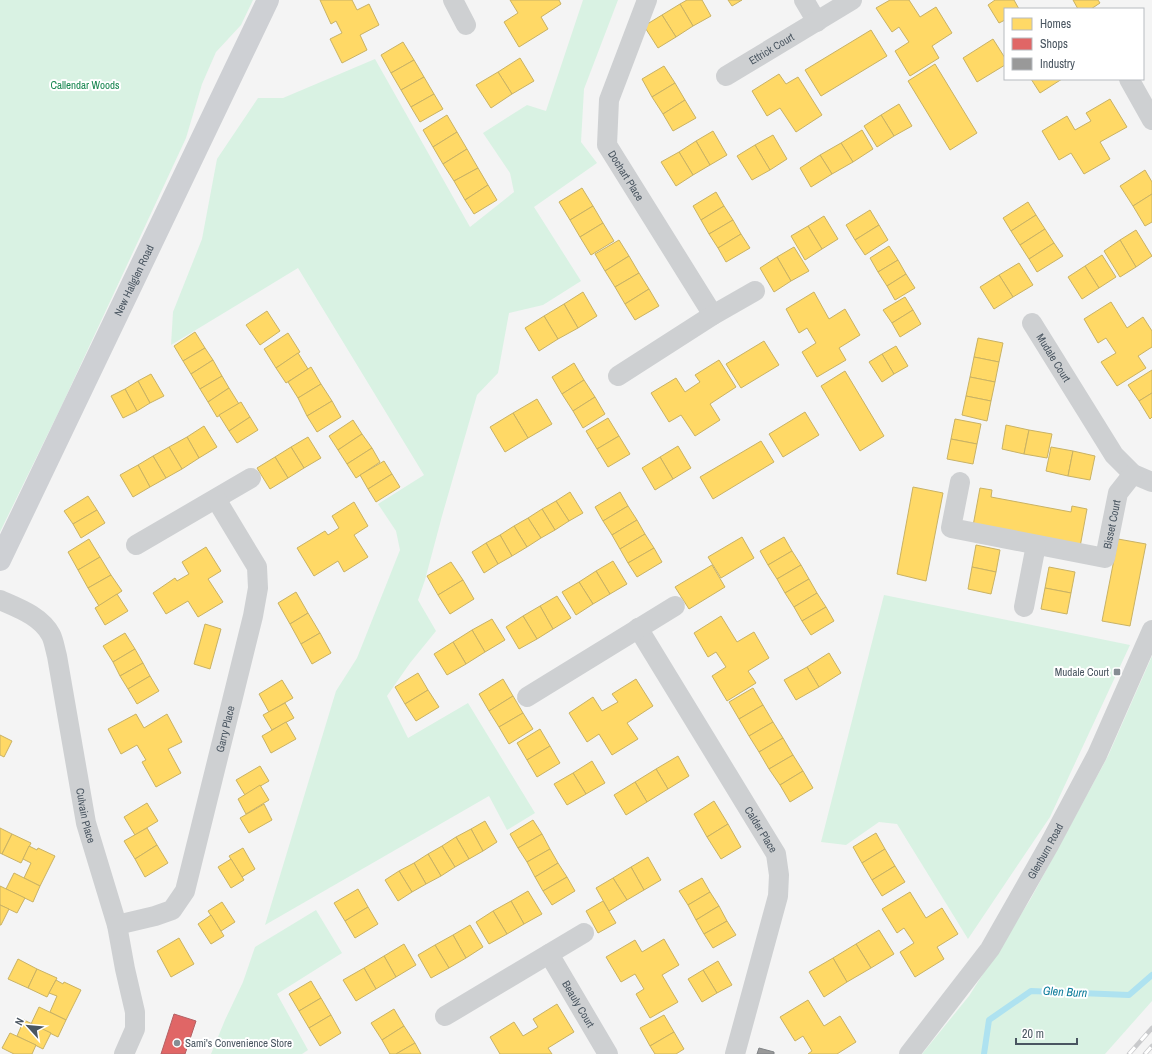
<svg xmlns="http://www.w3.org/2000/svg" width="1152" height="1054" viewBox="0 0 1152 1054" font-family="'Archivo Narrow',sans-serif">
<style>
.green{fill:#d9f2e3}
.homes{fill:#ffd966;stroke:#c9b264}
.shops{fill:#e06666;stroke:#b36164}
.industry{fill:#999;stroke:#818588}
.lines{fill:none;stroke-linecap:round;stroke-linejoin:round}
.stream{stroke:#aee2f0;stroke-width:6}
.street{stroke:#ced0d2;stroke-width:20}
.secondary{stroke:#ced0d4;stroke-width:22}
.rail-casing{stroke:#c9cacc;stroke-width:4.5}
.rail{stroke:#fff;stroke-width:3;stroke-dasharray:9;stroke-linecap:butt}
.poi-dot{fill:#868d94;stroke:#fff;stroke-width:1.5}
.labels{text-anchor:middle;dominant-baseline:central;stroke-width:4;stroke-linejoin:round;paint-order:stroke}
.street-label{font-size:11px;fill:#4a5661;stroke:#fff}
.park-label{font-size:11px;fill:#17864f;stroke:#fff}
.poi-label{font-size:11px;fill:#4a5661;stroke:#fff;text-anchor:end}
.water-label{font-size:12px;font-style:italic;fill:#0c7c9b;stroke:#fff}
</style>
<rect width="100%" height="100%" fill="#f4f4f4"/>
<!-- green -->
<g class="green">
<polygon points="0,0 253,0 241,25 216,52 202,84 186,138 62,405 0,532"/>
<polygon points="583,0 618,0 584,89 581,142 597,163 534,207 581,281 543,305 509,313 498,373 477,395 442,516 425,580 418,600 436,631 410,663 387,696 408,738 468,703 535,813 507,830 489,796 265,925 336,691 357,658 400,550 396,531 378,504 424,475 298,268 171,345 173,312 202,239 217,159 258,98 283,98 375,59 470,227 514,192 510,173 483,133 527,105 546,111"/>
<polygon points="884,595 1130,645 1050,817 968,939 897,824 879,822 846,845 821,842"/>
<polygon points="1152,656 1152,1001 1105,1054 922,1054 969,996 1030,900 1108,756"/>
<polygon points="316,910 342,953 277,994 308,1050 302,1054 211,1054 225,1020 243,982 255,947"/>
</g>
<!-- homes -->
<g class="homes">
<polygon points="320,0 352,0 357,10 369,4 379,25 360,35 367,50 342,63 330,39 342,33 336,21 331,24"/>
<polygon points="510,0 559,0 561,4 541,17 548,29 519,47 504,22 518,13"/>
<polygon points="687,0 702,0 711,16 693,26 680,4"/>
<polygon points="728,0 742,0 732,6"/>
<polygon points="890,0 909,0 920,17 936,7 952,33 932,46 939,58 910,76 895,51 909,42 899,27 892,32 876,8"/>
<polygon points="995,0 1014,0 1019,9 1005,9 1005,20 999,23 988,5"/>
<polygon points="1073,0 1098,0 1100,3 1091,9 1078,9"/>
<polygon points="680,4 693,26 676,37 662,15"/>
<polygon points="662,15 676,37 658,48 644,26"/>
<polygon points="871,30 887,56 821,96 805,70"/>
<polygon points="993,39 1005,58 1005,65 977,82 963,58"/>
<polygon points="403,42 414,60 391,73 381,55"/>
<polygon points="520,58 534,81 512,94 498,72"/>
<polygon points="414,60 424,77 401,90 391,73"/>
<polygon points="935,64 977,133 950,150 908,81"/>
<polygon points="664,66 675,83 652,97 642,79"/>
<polygon points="498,72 512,94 491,108 476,85"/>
<polygon points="779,74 786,84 798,77 822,115 796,132 780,108 767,116 752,91"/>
<polygon points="424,77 434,94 411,107 401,90"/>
<polygon points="1031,79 1062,79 1040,93"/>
<polygon points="675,83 685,100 663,114 652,97"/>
<polygon points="434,94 443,109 420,122 411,107"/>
<polygon points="1110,99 1127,127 1100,142 1110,159 1084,174 1071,153 1059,160 1042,131 1067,116 1075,130 1091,121 1086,113"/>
<polygon points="685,100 696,118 673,131 663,114"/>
<polygon points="899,104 912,126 894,136 881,115"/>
<polygon points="447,115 457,132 433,147 423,130"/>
<polygon points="881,115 894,136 877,147 864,126"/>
<polygon points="862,130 873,149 853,162 841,143"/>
<polygon points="713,131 727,155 710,165 696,141"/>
<polygon points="457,132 467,149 443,164 433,147"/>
<polygon points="773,135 787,159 770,170 755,145"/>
<polygon points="696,141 710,165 693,175 679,152"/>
<polygon points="841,143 853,162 832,174 820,155"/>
<polygon points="755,145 770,170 752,180 737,156"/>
<polygon points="467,149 478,168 454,181 443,164"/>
<polygon points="679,152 693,175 676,186 661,162"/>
<polygon points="820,155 832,174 811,187 800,168"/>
<polygon points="478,168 488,185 465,200 454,181"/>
<polygon points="1145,170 1152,182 1152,194 1133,206 1120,186"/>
<polygon points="488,185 497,200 474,214 465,200"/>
<polygon points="582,188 593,206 570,220 559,202"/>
<polygon points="716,192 724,206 701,220 693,206"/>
<polygon points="1152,194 1152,222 1145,226 1133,206"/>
<polygon points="1028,202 1036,215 1011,231 1003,218"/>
<polygon points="593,206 603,223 580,237 570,220"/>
<polygon points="724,206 733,220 709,234 701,220"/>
<polygon points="870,210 879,225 855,240 846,225"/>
<polygon points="1036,215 1045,229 1020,245 1011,231"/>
<polygon points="824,216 838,239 822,249 808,226"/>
<polygon points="733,220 741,234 718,248 709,234"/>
<polygon points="603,223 614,241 591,255 580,237"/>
<polygon points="879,225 888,240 865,255 855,240"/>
<polygon points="808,226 822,249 805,260 791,236"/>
<polygon points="1045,229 1054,243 1029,259 1020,245"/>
<polygon points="1136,230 1152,256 1136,267 1120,240"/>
<polygon points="741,234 750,248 726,262 718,248"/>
<polygon points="619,240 629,256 605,271 595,254"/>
<polygon points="1120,240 1136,267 1120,277 1104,251"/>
<polygon points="1054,243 1063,256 1037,272 1029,259"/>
<polygon points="889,246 898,260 878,272 870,258"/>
<polygon points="794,247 809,271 791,281 777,257"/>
<polygon points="1102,255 1116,277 1099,288 1085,266"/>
<polygon points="629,256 639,273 615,287 605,271"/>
<polygon points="777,257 791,281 774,292 760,268"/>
<polygon points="898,260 906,274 887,286 878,272"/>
<polygon points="1019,263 1033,285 1013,297 999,275"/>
<polygon points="1085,266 1099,288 1082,299 1068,277"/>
<polygon points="639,273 649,289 625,304 615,287"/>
<polygon points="906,274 915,288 895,300 887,286"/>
<polygon points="999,275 1013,297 994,309 980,287"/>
<polygon points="649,289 659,306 635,320 625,304"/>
<polygon points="583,292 597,316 578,328 564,304"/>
<polygon points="814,292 829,319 845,309 860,335 839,348 846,360 817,377 802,352 816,343 807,328 799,333 786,309"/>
<polygon points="905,297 913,310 892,323 883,310"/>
<polygon points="1111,302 1127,328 1143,317 1152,331 1152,347 1138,356 1146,368 1117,386 1101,362 1116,353 1106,338 1098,343 1084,319"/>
<polygon points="564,304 578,328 558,339 544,316"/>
<polygon points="913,310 921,324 900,337 892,323"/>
<polygon points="267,311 280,331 260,345 246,325"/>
<polygon points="544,316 558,339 539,351 525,328"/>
<polygon points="195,332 205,348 183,361 174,346"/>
<polygon points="288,333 300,352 276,368 264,349"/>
<polygon points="978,338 1003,343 999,362 974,357"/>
<polygon points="764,341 779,365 741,388 726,364"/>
<polygon points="896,346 908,366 894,374 882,354"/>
<polygon points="205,348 213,360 191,374 183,361"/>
<polygon points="298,353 308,369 286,383 276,368"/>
<polygon points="882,354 894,374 882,382 869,362"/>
<polygon points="974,357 999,362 995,382 970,377"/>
<polygon points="213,360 222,376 200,389 191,374"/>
<polygon points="719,360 736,387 710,404 720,420 695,436 681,415 669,422 651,393 676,378 685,392 700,382 695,375"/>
<polygon points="574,363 584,380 562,394 552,377"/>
<polygon points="311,367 321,384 298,398 288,382"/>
<polygon points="1152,370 1152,393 1139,401 1128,385"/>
<polygon points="845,371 884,436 860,451 821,386"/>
<polygon points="151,374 164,396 150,403 138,381"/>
<polygon points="222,376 229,388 208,402 200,389"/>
<polygon points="970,377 995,382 991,401 966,396"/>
<polygon points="584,380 595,397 573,411 562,394"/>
<polygon points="138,381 150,403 137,411 125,389"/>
<polygon points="321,384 332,401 307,416 298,398"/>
<polygon points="229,388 239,404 217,417 208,402"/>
<polygon points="125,389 137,411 123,418 111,396"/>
<polygon points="1152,393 1152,417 1150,419 1139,401"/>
<polygon points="966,396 991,401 987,421 962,415"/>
<polygon points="595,397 605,414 583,428 573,411"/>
<polygon points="537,399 552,424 528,438 513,413"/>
<polygon points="332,401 341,417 317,432 307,416"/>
<polygon points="241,402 250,417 229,431 219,415"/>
<polygon points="805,412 819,435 783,457 769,434"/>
<polygon points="513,413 528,438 505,452 490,427"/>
<polygon points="250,417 258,430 237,443 229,431"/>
<polygon points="608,418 619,436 597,449 586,431"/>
<polygon points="955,419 981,424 977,444 951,439"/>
<polygon points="353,420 362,434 338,450 329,436"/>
<polygon points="1006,425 1029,430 1024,454 1002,449"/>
<polygon points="204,426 217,447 199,458 187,437"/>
<polygon points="1029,430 1052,434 1047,458 1024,454"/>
<polygon points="362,434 372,448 347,464 338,450"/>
<polygon points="619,436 630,454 608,467 597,449"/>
<polygon points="187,437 199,458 182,469 169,447"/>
<polygon points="308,437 321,458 304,468 291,447"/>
<polygon points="951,439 977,444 973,464 947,459"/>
<polygon points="761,441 774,462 713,499 700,477"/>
<polygon points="678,446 691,468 673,479 660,457"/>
<polygon points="169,447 182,469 166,478 153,456"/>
<polygon points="291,447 304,468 288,478 275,457"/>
<polygon points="1051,447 1073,451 1068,476 1046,471"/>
<polygon points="372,448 380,462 356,478 347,464"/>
<polygon points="1073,451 1095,456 1090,480 1068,476"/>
<polygon points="153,456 166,478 150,487 138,465"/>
<polygon points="275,457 288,478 270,489 257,468"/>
<polygon points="660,457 673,479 655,490 642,468"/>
<polygon points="384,461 392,474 368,489 360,475"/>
<polygon points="138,465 150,487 133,497 120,475"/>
<polygon points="392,474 400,487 376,502 368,489"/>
<polygon points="913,487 943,493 926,581 897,574"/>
<polygon points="980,488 992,490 991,497 1071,512 1072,506 1087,509 1080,547 973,526"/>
<polygon points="570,492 583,513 569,521 556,501"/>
<polygon points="620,492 628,506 603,521 595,507"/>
<polygon points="88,496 97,510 73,524 64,511"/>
<polygon points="556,501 569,521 555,530 542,509"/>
<polygon points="354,502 368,526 354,535 368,557 344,572 338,561 314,576 297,548 325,531 328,535 339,528 332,516"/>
<polygon points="628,506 637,520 612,535 603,521"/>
<polygon points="542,509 555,530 541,538 528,518"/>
<polygon points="97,510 105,523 81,538 73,524"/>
<polygon points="528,518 541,538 527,547 514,526"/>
<polygon points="637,520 645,534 620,549 612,535"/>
<polygon points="514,526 527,547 512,556 500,535"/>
<polygon points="645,534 654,548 628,563 620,549"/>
<polygon points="500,535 512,556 498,564 486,543"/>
<polygon points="742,537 754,558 721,578 708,557"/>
<polygon points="784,537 792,551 768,565 760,551"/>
<polygon points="89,539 100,557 78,570 68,552"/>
<polygon points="1118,539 1146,544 1130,626 1102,621"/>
<polygon points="486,543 498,564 484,573 472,552"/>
<polygon points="976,545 1000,550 996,572 972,567"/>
<polygon points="206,547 221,571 208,579 223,602 198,617 188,601 166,614 153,593 175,578 177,581 189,574 182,562"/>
<polygon points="654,548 662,562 637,577 628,563"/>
<polygon points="792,551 801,565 777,579 768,565"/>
<polygon points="100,557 111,575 88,588 78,570"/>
<polygon points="613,561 627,584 610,594 596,571"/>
<polygon points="451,562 463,580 438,595 427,576"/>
<polygon points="712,565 725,587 689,609 675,587"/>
<polygon points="801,565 809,579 785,593 777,579"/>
<polygon points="972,567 996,572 991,594 968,589"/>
<polygon points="1049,567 1075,572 1071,593 1045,588"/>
<polygon points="596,571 610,594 593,604 579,582"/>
<polygon points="111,575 122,591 99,606 88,588"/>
<polygon points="809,579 817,593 794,607 785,593"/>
<polygon points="463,580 474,599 450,614 438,595"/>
<polygon points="579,582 593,604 576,615 562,592"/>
<polygon points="1045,588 1071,593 1067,614 1041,609"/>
<polygon points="296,592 308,613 290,624 278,603"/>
<polygon points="817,593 826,607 802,621 794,607"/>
<polygon points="117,594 128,611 105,625 95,608"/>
<polygon points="557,596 571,618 553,629 540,606"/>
<polygon points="540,606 553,629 537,639 523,616"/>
<polygon points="826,607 834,621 811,635 802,621"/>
<polygon points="308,613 320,633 301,644 290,624"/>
<polygon points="523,616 537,639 519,649 506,627"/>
<polygon points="721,616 737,642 754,632 769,658 748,671 756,683 727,701 712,676 726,667 716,652 708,657 694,633"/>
<polygon points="492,619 505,640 485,652 472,630"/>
<polygon points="205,624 221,629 210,669 194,664"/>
<polygon points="472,630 485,652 466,664 453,642"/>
<polygon points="125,633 135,649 113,662 103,646"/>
<polygon points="320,633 331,653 312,664 301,644"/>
<polygon points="453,642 466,664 447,675 434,654"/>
<polygon points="135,649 143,663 120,676 113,662"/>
<polygon points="829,653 841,673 819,687 807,667"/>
<polygon points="143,663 150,676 128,689 120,676"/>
<polygon points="807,667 819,687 796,700 784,680"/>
<polygon points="418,673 428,690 405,704 395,687"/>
<polygon points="150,676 159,691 137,704 128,689"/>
<polygon points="503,679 513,696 489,711 479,694"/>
<polygon points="636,679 653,706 627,723 638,739 612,755 599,734 587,742 569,713 593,697 602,711 618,702 612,694"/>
<polygon points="282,680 293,698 269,712 259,694"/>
<polygon points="753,688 763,705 739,719 729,702"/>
<polygon points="428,690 439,707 416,721 405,704"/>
<polygon points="513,696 523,713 499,727 489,711"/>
<polygon points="285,703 294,718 272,730 263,715"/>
<polygon points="763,705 773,722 749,736 739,719"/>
<polygon points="523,713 533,729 509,744 499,727"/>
<polygon points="136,714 144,728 167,714 182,742 168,749 181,773 156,787 142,762 146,760 137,745 121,754 108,729"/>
<polygon points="286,722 296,739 271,753 262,736"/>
<polygon points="773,722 783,738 759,752 749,736"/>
<polygon points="540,729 550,746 527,760 517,743"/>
<polygon points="0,735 12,741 4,757 0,755"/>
<polygon points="783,738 793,755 769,769 759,752"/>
<polygon points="550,746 560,763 537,777 527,760"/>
<polygon points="793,755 803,771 780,785 769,769"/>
<polygon points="678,756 689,776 668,789 656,769"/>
<polygon points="592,761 605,783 586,794 573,773"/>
<polygon points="260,766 269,781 245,795 236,780"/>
<polygon points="656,769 668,789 647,802 635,782"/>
<polygon points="803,771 813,788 790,802 780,785"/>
<polygon points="573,773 586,794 567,805 554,784"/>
<polygon points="635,782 647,802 626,815 614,795"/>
<polygon points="260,785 269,800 246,814 238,799"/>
<polygon points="714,801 728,824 707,837 694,814"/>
<polygon points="147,803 158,821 135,835 124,817"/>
<polygon points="264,804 272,820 249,833 240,818"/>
<polygon points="533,820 542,834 518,848 510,834"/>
<polygon points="485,821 497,842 483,851 471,829"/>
<polygon points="728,824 741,847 721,859 707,837"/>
<polygon points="0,828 12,834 2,854 0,853"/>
<polygon points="147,828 157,845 135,859 124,841"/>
<polygon points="471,829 483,851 469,859 456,837"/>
<polygon points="876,833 885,849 862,863 853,847"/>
<polygon points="12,834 31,843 21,863 2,854"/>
<polygon points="542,834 550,849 527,862 518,848"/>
<polygon points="456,837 469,859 455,867 442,846"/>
<polygon points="157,845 168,863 145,877 135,859"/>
<polygon points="29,846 37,850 38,848 55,856 40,886 24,878 31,863 23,859"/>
<polygon points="442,846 455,867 441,876 428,854"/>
<polygon points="243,848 255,869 242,877 229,856"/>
<polygon points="550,849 558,863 535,877 527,862"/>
<polygon points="885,849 895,866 872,880 862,863"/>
<polygon points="428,854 441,876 426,884 414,863"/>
<polygon points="648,857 661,880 644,890 631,867"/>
<polygon points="231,859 244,880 231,888 218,867"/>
<polygon points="414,863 426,884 412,892 399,871"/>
<polygon points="558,863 567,877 543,891 535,877"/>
<polygon points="895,866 905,882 882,896 872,880"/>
<polygon points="631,867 644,890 627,900 613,878"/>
<polygon points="399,871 412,892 398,901 385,880"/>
<polygon points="14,873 40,886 33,902 6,889"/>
<polygon points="567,877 575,891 552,905 543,891"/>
<polygon points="613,878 627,900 609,911 596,888"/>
<polygon points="702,878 710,892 688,905 679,891"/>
<polygon points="0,886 25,898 17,913 0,905"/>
<polygon points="358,889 368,907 345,921 334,903"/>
<polygon points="528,891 542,914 524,924 511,901"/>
<polygon points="710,892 719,906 696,920 688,905"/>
<polygon points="910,892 926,918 942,908 958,934 937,947 944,959 915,977 900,952 914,943 904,928 897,933 882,909"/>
<polygon points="511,901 524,924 507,934 493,911"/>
<polygon points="603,901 616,923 598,933 586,911"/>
<polygon points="222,902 235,922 221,931 208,911"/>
<polygon points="0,905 9,909 1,925 0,925"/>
<polygon points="719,906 727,921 704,934 696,920"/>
<polygon points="368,907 378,924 355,938 345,921"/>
<polygon points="493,911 507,934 489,944 476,922"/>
<polygon points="211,915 224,936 211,944 198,924"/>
<polygon points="727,921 736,935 713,948 704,934"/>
<polygon points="470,925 483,947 466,958 453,935"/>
<polygon points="879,930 894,954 871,968 856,944"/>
<polygon points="453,935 466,958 449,968 435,945"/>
<polygon points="179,938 194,964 171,977 157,951"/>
<polygon points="664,939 679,965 662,975 678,1002 650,1018 636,994 644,989 635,974 621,982 606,957 635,940 642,952"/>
<polygon points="404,944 416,965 396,977 384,956"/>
<polygon points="856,944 871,968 847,982 833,958"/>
<polygon points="435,945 449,968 431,978 418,955"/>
<polygon points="384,956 396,977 376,989 364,968"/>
<polygon points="833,958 847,982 824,997 809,972"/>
<polygon points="18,959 37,969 28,988 8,979"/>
<polygon points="718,961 732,985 717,993 703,970"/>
<polygon points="364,968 376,989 356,1001 343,980"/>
<polygon points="37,969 57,978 47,997 28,988"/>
<polygon points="703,970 717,993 702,1002 688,979"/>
<polygon points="56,980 63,984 64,982 81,990 66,1020 50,1012 57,996 49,993"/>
<polygon points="311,981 321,998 299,1011 289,994"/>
<polygon points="321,998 331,1015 309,1028 299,1011"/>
<polygon points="808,1000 824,1026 840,1016 856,1042 837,1054 808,1054 812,1051 803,1036 795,1041 780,1017"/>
<polygon points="557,1004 574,1032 548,1048 552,1054 500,1054 490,1037 514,1022 523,1036 538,1027 533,1019"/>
<polygon points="39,1007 66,1020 58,1037 31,1024"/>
<polygon points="394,1009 404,1026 382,1040 371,1023"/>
<polygon points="331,1015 341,1033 320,1046 309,1028"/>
<polygon points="664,1015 674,1032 650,1046 640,1028"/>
<polygon points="24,1020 51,1033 43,1049 17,1036"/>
<polygon points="404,1026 415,1043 396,1054 390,1054 382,1040"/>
<polygon points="674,1032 684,1049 676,1054 655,1054 650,1046"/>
<polygon points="10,1033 36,1045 32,1054 14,1054 2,1048"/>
<polygon points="415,1043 421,1054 396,1054"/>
</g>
<!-- shops -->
<polygon class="shops" points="174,1014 196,1021 185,1054 161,1054"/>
<!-- industry -->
<polygon class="industry" points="759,1048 774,1052 774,1054 757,1054"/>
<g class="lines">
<!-- stream -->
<polyline class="stream" points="984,1054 989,1020 1031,991 1129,995 1152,975"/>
<!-- street -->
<g class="street">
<polyline points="453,0 466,25"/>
<path id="s1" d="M647,0L609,100L607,145L713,315"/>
<polyline points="804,0 817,22"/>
<path id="s2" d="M726,76L852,0"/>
<polyline points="1129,79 1152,120"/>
<path id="s3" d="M1032,323L1114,455L1133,474L1152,482"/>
<polyline points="618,376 713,315 755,291"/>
<path id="s4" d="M960,482L951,528L1105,558L1118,493L1133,474"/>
<polyline points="136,545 251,478"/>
<path id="s5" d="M0,600C18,608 41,616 51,635C54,641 55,649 57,656L86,823L117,925L125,969L135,1012V1029L124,1054"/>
<polyline points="1024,607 1036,545"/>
<path id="s6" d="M638,628L776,854L779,875L778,896L735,1054"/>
<polyline points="527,697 675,606"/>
<path id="s7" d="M117,925L155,916L172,910L185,891L253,616L258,588L257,567L216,499"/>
<path id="s8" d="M549,954L608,1054"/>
<polyline points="445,1016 584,933"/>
<path id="s9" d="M909,1054L990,949L1049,845L1097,755L1152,630"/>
</g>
<!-- secondary -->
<path class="secondary" id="s10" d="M0,560L268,0"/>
<defs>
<g id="rail">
<polyline points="1129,1054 1152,1028"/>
<polyline points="1145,1054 1152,1046"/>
</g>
</defs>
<!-- rail casing -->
<use href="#rail" class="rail-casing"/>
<!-- rail -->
<use href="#rail" class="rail"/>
</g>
<!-- markers -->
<g class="poi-dot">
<rect x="1113" y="668" width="8" height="8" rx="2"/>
<circle cx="177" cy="1043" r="4"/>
</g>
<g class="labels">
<!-- street labels -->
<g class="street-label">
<text stroke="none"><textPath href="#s2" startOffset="53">Ettrick Court</textPath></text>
<text stroke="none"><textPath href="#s1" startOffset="188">Dochart Place</textPath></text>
<text stroke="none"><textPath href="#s10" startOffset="310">New Hallglen Road</textPath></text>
<text stroke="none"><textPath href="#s3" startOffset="41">Mudale Court</textPath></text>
<text stroke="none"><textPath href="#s4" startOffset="238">Bisset Court</textPath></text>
<text stroke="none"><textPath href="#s7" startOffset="247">Garry Place</textPath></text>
<text stroke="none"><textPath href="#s5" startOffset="247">Culvain Place</textPath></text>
<text stroke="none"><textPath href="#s6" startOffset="236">Calder Place</textPath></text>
<text stroke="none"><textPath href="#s9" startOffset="245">Glenburn Road</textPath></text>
<text stroke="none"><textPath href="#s8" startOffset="58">Beauly Court</textPath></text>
</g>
<!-- park labels -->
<g class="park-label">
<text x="85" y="85">Callendar Woods</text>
</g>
<!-- poi labels -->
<g class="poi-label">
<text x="1109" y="672">Mudale Court</text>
<text x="185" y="1043" text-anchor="start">Sami's Convenience Store</text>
</g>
<!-- water labels -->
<g class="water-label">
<text transform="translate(1065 992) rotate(3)">Glen Burn</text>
</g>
</g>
<!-- legend -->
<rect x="1004" y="8" width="140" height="72" fill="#ffffff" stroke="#b7bbc0"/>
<rect x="1012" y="18" width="20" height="12" fill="#ffd966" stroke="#b7bbc0"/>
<text x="1040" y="28" font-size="12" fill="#4a5661">Homes</text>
<rect x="1012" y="38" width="20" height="12" fill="#e06666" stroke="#b7bbc0"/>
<text x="1040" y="48" font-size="12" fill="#4a5661">Shops</text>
<rect x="1012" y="58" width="20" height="12" fill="#999999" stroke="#b7bbc0"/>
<text x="1040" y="68" font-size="12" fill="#4a5661">Industry</text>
<!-- north arrow -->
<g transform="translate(28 1026) rotate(297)" stroke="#ffffff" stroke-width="3" paint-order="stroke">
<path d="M0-3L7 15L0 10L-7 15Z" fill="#4a5661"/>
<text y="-6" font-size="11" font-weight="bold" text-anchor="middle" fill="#4a5661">N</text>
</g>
<!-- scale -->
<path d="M1016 1038v6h61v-6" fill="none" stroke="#4a5661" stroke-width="2"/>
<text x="1022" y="1038" font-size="12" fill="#4a5661" stroke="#ffffff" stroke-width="3" paint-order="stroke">20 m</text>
</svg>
